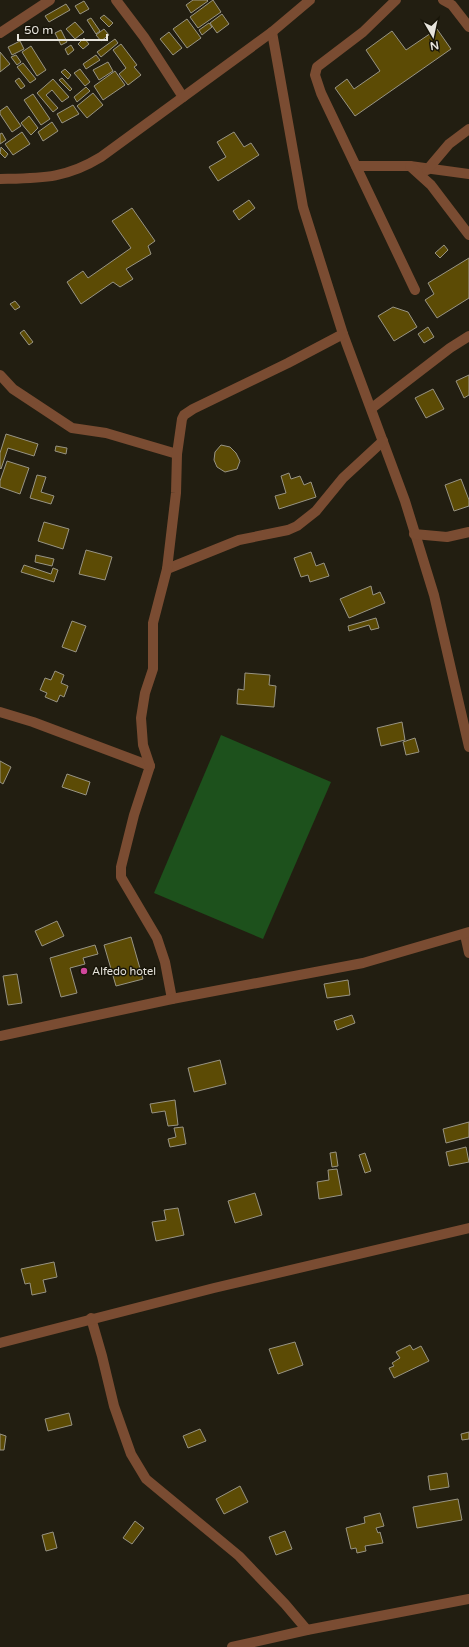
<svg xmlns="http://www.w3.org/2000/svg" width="469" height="1647" viewBox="0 0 469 1647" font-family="'Varela Round',sans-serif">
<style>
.pitch{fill:#1d511c}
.building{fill:#5c4b05;stroke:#989484}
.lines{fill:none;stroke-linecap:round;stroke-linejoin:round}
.minor{stroke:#7a4c32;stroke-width:10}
.hotel-dot{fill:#d1479c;stroke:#181509;stroke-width:1.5}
.labels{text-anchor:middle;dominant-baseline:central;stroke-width:3;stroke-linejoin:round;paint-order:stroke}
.poi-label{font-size:11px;fill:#e7e4dc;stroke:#181509;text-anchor:start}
</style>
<rect width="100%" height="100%" fill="#221e11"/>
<!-- pitch -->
<polygon class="pitch" points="221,735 331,782 263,939 154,893"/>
<!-- building -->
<g class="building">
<polygon points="193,0 207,0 208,1 191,13 186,5"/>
<polygon points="213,0 221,12 198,28 190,17"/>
<polygon points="84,1 89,9 80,14 75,6"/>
<polygon points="66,4 70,10 49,22 45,16"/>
<polygon points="222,14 229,24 217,33 210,23"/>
<polygon points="104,15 113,23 109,27 100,18"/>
<polygon points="91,18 100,31 96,34 87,20"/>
<polygon points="187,19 201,38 187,48 173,29"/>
<polygon points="75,22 84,32 75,39 66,29"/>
<polygon points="209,23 212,27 202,35 199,30"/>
<polygon points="104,29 109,35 101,41 96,35"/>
<polygon points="437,29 451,49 355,116 335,88 347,79 354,89 380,71 366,50 392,31 406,50"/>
<polygon points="61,30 67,42 61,45 55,33"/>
<polygon points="169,32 182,48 173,55 160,39"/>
<polygon points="84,38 89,44 83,49 78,44"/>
<polygon points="115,39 118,43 101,57 97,52"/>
<polygon points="20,41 24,49 12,55 8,47"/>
<polygon points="121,44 137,65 134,67 141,75 128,85 119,74 126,68 113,50"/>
<polygon points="71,45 74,50 68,55 65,49"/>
<polygon points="31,46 46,70 37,76 22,52"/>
<polygon points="0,52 10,64 0,72"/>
<polygon points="16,55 21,62 17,65 11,57"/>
<polygon points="96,55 100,60 86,69 83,64"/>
<polygon points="108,62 113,71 99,80 93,70"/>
<polygon points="23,63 36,79 30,83 17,67"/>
<polygon points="65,69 71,75 68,79 61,72"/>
<polygon points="80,69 90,82 85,86 74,73"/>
<polygon points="115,71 125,85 103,100 94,86"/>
<polygon points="19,78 25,86 21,89 15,81"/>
<polygon points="62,78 72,89 70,91 59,80"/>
<polygon points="53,79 69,97 62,102 52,90 46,95 58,108 53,112 37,93"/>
<polygon points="86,87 90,91 77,102 74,97"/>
<polygon points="93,93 103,105 87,118 77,106"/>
<polygon points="33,94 50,119 41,125 24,100"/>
<polygon points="73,105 79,114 62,123 57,114"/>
<polygon points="7,106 21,126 12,132 0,114 0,111"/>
<polygon points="29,116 38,128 31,135 21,123"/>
<polygon points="52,122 58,131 43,141 38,132"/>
<polygon points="22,132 30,144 13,155 5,144"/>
<polygon points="234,132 244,147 251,143 259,155 218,181 209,167 226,157 217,142"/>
<polygon points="2,133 6,140 0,144 0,134"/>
<polygon points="1,147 8,154 5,158 0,153"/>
<polygon points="249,200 255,208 239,220 233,211"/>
<polygon points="132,208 155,241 148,246 151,254 126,269 133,279 120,287 113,282 81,304 67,282 83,271 88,278 131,248 112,221"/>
<polygon points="444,245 448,250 440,258 435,253"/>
<polygon points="469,258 469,298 437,318 425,300 434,294 428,283"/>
<polygon points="15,301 20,307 15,310 10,304"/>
<polygon points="393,307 408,312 417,327 394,341 378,316"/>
<polygon points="428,327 434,337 424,343 418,334"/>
<polygon points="24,330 33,342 29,345 20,333"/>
<polygon points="469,375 469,395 464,398 456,381"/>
<polygon points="433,389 444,409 426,418 415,398"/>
<polygon points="6,434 38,444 34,456 8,448 1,469 0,468 0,453"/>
<polygon points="221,445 230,447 236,453 240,461 237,469 225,472 217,467 214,460 215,452"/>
<polygon points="56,446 67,448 66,454 55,451"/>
<polygon points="7,461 29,468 20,494 0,487 0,481"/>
<polygon points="289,473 291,479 300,476 304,485 311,482 316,497 279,509 275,496 286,493 281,476"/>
<polygon points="37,475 46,477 41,492 54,496 51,504 30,498"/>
<polygon points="461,479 469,500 469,506 454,511 445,485"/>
<polygon points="44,522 69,529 63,549 38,541"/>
<polygon points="86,550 112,557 105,580 79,574"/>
<polygon points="311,552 316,566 324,563 329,576 310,582 308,575 301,577 294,558"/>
<polygon points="36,555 54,559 52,566 35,562"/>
<polygon points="24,565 51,574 53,568 58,570 54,582 21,572"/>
<polygon points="371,586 373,595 380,592 385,603 349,618 340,599"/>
<polygon points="376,618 379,628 371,630 369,625 349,631 348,626"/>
<polygon points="72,621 86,626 76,652 62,647"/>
<polygon points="55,671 64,675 61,683 68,686 64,697 60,695 57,702 45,697 47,693 40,690 45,678 51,680"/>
<polygon points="245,673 270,675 269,685 276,686 274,707 237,704 238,689 244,690"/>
<polygon points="402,722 405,740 381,746 377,728"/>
<polygon points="415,738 419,752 406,755 403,742"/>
<polygon points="0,761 11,767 3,784 0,782"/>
<polygon points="67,774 90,782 86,795 62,787"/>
<polygon points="57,921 64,936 42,946 35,931"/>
<polygon points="131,937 143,979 116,986 104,945"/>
<polygon points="95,945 98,954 83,958 85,964 70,968 77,993 61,997 50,958"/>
<polygon points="17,974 22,1003 8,1005 3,976"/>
<polygon points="348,980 350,995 327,998 324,984"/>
<polygon points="352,1015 355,1023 337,1030 334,1021"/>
<polygon points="220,1060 226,1084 194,1092 188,1068"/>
<polygon points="175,1100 178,1125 168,1126 165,1111 152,1113 150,1104"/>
<polygon points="469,1122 469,1137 446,1143 443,1129"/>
<polygon points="183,1127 186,1144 170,1147 168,1139 176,1137 174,1128"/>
<polygon points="466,1147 469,1162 449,1166 446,1152"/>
<polygon points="336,1152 338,1166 332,1167 330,1153"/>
<polygon points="365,1153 371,1171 365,1173 359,1155"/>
<polygon points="337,1169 342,1195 319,1199 317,1182 329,1180 328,1170"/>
<polygon points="255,1193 262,1215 235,1223 228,1201"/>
<polygon points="178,1208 184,1235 156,1241 152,1222 166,1220 164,1210"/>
<polygon points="54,1262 57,1277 43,1280 46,1292 32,1295 30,1283 25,1284 21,1269"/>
<polygon points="295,1342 303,1365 278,1374 269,1349"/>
<polygon points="410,1345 413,1350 421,1346 429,1361 394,1378 389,1368 394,1366 392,1363 400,1358 396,1352"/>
<polygon points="69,1413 72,1425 48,1431 45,1419"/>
<polygon points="200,1429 206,1441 188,1448 183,1436"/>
<polygon points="469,1432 469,1439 462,1440 461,1434"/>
<polygon points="0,1434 6,1436 4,1450 0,1450"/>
<polygon points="447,1473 449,1487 430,1490 428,1476"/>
<polygon points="240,1486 248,1502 224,1514 216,1499"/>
<polygon points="458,1499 462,1520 417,1528 413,1507"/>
<polygon points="380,1513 384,1526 376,1528 378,1533 380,1532 383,1543 365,1546 366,1551 357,1553 356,1548 351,1549 346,1528 365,1523 364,1517"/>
<polygon points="135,1521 144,1528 132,1544 123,1538"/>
<polygon points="285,1531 292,1549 276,1555 269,1537"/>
<polygon points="53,1532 57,1548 46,1551 42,1535"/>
</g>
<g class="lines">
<!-- minor -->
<g class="minor">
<polyline points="116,0 144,37 183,97"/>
<polyline points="396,0 363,32 317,67 315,75 321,93 415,290"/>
<polyline points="443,0 452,5 469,27"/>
<polyline points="272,32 303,207 343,334 405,501 434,595 469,747"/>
<polyline points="0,33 50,0"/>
<polyline points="356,166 410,166 469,174"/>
<polyline points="410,166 431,185 469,235"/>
<polyline points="427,170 449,144 469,129"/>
<path d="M0,179C41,178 65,179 101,157L272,32L310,0"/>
<polyline points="0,375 13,389 72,428 106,433 177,454"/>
<polyline points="372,408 450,348 469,336"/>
<polyline points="414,534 447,537 469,532"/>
<polyline points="167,569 239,540 288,530 297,526 316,511 343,478 383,441"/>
<polyline points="0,712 33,722 150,766 134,815 121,867 121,877 157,938 165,962 172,999"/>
<polyline points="150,766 143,745 141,718 145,693 153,669 153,623 167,569 176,493 177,454 182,419 184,415 193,409 288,363 343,334"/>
<polyline points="465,935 469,953"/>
<polyline points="0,1036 172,999 363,963 469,932"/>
<polyline points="91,1318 102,1356 114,1406 131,1454 146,1479 239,1556 285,1604 307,1630"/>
<polyline points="0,1343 214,1288 469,1228"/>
<polyline points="232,1647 307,1630 469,1599"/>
</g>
</g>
<!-- markers -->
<circle class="hotel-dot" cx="84" cy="971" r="4"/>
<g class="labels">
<!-- poi labels -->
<g class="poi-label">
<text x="92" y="971">Alfedo hotel</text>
</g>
</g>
<!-- north arrow -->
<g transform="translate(433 36) rotate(171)" stroke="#181509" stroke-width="3" paint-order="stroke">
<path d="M0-3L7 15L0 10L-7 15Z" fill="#e7e4dc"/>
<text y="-6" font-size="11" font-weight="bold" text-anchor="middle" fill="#e7e4dc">N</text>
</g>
<!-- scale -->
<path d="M18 34v6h89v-6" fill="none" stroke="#e7e4dc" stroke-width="2"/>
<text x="24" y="34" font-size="12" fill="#e7e4dc" stroke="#181509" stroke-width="3" paint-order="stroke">50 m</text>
</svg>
